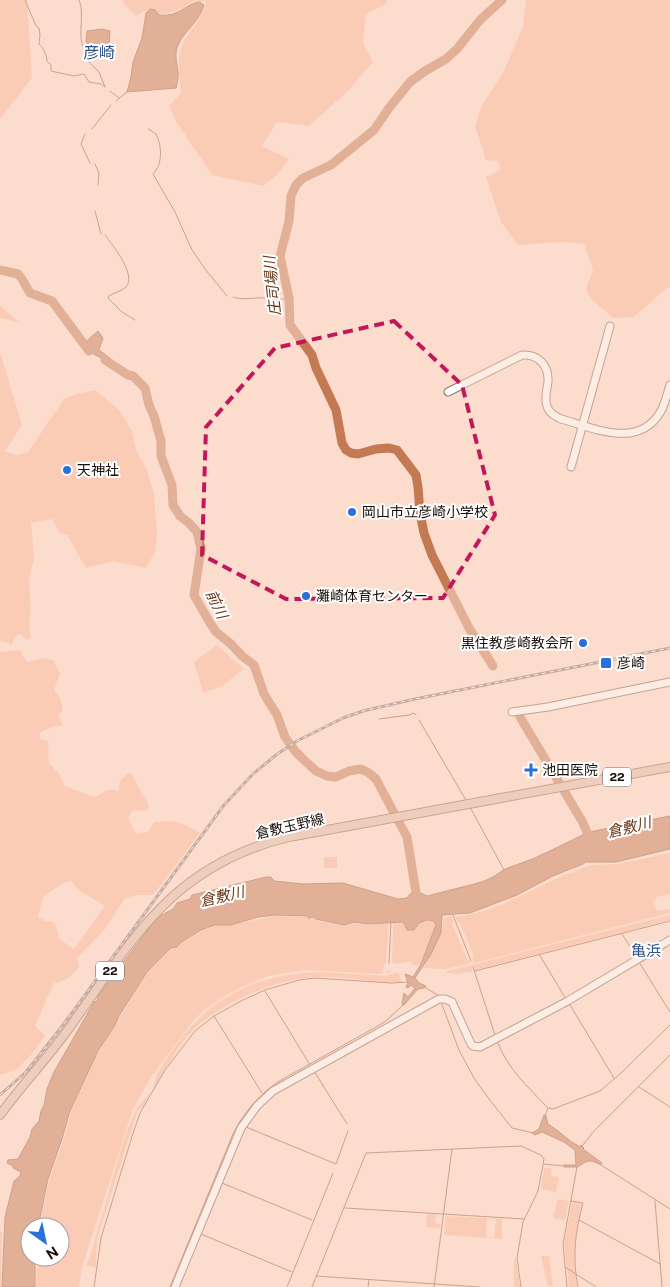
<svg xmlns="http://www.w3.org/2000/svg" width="670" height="1287" viewBox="0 0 670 1287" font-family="'Public Sans','Noto Sans JP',sans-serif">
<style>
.green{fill:#fbb997;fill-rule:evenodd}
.water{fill:#c37a53;stroke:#905a3d}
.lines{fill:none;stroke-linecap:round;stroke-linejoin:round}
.stream{stroke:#905a3d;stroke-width:1}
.river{stroke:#c37a53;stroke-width:9}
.secondary-casing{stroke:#785f51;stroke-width:9}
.primary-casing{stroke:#8d6049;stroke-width:10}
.secondary{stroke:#fff;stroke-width:7}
.primary{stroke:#e0baa6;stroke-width:8}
.rail-casing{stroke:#877369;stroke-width:3}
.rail{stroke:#fff;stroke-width:1;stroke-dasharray:4;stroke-linecap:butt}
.marked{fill:none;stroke:#c2185b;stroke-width:4;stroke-dasharray:10 6;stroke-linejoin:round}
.poi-dot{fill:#2871dd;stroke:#fff;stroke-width:2}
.labels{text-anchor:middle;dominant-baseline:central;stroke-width:4;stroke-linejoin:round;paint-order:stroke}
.shield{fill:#fff;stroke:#5e5754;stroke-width:1}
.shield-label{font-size:12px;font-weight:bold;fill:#190f0a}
.poi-label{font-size:14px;fill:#190f0a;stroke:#fff;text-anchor:start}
.street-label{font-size:14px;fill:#190f0a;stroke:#fff}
.water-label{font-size:15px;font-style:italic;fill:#68371a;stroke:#fff}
.neighbourhood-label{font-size:15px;fill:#2e5289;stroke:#fff}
.quarter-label{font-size:16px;fill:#2e5289;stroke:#fff}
</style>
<rect width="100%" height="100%" fill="#fbdccd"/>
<!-- green -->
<g class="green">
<polygon points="0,0 27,0 32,78 0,119"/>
<path d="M122,0H388L384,5L366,14L363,43L373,62L347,92L309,126L277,122L262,146L289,159L276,176L263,186L212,175L177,123L169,106L181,93C180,78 176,59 182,46C189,29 204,20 206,1H193L182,8L168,13L159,14C151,5 145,11 136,16L123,3Z"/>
<polygon points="526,0 670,0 670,288 668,287 634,317 613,318 590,298 586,288 593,270 584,244 562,242 518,245 501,222 486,177 501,170 498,161 486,160 475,126 482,105 504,71 523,26"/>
<polygon points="0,305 2,307 19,322 0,318"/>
<polygon points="0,352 22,425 5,451 16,455 28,452 64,399 76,394 95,390 119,410 132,431 136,450 147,470 154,494 157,534 155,552 146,568 113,561 86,568 67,535 60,533 52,519 31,523 34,557 29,581 31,608 29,624 31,638 27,640 20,634 16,636 11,645 7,642 0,641"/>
<polygon points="217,645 244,669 222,686 203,693 194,662"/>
<path d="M20,650L27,662L43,658L54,661L60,674L54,690L60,697L63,710L58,716L63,725L47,729L39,734L41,739L48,741L49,764L58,772L65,786L94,797L110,789L118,791L120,781L128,773H131L149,806L147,810L133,811L128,818L136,834L148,832L154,822C176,820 181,822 200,833L153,895H136L125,898L105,929L77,958L79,967C71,976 66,982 54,983L35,1026L45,1036L32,1054L17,1069L0,1075V652ZM72,881L77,889L105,906L74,949L59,939L56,925L52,921H45L38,917L43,897L65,882Z"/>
<path d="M670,853V894L656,897V900L653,902L657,911L670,909V913L474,963L472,957H474L460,923H458L455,917C495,913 535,887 572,872L574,874V871L591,865L617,864Z"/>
<rect x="324" y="857" width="13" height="11"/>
<polygon points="670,915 670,920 476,970 472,966 472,972 456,974 454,973 445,973 448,971"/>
<polygon points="274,916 307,917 308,918 313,918 315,920 344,926 354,923 368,925 389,923 386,962 382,971 383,973 390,970 391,972 377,974 306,970 268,976 241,987 223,997 204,1010 193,1021 151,1077 133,1109 82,1267 79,1287 36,1287 37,1257 60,1257 60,1227 40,1227 40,1220 50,1178 67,1129 71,1111 97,1055 147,973 171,949 178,947 180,944 202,931 215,926 231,925"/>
<polygon points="451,916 454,923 452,924 467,959 470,961 469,964 446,969 423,968 442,933 443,919"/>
<polygon points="427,921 433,921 436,925 419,966 413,965 411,961 396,964 392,962 393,923 404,923 407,930 414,930 419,923"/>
<path d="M322,972L385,976L398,972L402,982C373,984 344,975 315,977C275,979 223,1002 194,1029C178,1045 165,1070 154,1089L153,1088C156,1073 165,1061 174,1048C210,996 260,973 322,972Z"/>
<polygon points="151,1092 143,1107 138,1110 130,1134 97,1239 96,1267 86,1266 92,1250 124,1139 136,1109"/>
<polygon points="544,1168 552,1168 551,1176 559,1177 556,1192 541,1189"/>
<polygon points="558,1199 569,1201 565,1220 553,1218"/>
<path d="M572,1202L582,1204C575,1232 572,1258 577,1287H569L564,1244Z"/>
<polygon points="427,1214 436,1214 435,1223 441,1224 440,1228 426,1227"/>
<path d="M446,1216L502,1219V1239L444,1235ZM487,1219L496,1220L494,1238L486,1237Z"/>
<polygon points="0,1231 2,1232 1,1287 0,1287"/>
<polygon points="541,1256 549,1256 553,1287 548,1286"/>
<polygon points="514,1259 516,1259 520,1287 514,1287"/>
</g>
<!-- water -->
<g class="water">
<path d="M200,2L204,5C201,20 184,31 178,45C174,54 177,63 178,72C179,77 177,83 176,88L127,92L131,77L133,62L142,38L146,13L150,9L155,10L159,15C181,17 184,4 200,2Z"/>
<polygon points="102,29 110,31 109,45 107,49 89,46 86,41 87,31"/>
<polygon points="98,331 103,338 99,350 116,363 114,365 88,351 82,345"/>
<polygon points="670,816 670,849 616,862 586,862 583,864 553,876 517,895 470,913 442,915 441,933 431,954 415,978 419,983 426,986 424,988 418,989 404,1005 402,1004 404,993 408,997 415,988 411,985 408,988 406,987 408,983 405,974 413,977 420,966 436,925 434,921 427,920 419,923 414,930 407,930 404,923 402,922 368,924 354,922 344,925 316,919 313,917 308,918 308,916 275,915 258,917 231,925 215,925 201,930 180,943 177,947 171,948 147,972 119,1016 114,1027 98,1051 70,1111 62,1139 48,1179 38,1227 30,1227 30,1257 35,1257 35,1287 2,1287 5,1217 14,1181 20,1176 21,1172 13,1168 13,1166 7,1163 8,1160 18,1159 30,1137 32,1129 39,1121 41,1111 44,1105 47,1089 54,1072 94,1002 97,1001 98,996 153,923 160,916 173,909 177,903 190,899 192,895 266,877 271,877 274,881 303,884 343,883 398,899 407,898 411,893 418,895 421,893 427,896 482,882 493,877 505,869 535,858 589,832"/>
<path d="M544,1115L546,1116L548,1124C560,1131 568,1141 580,1147L581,1145L584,1148L583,1149L602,1163L601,1165C590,1159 587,1160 578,1167H564V1165H576L575,1150L564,1142L542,1132L535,1135L532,1133L539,1129Z"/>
</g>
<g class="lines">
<!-- stream -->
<g class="stream">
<path d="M25,0L36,26L39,28L40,35L39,44C43,47 47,56 47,61L51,65V71L74,76L84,74L89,82L101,84L105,87"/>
<path d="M79,0C86,17 75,38 86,52"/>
<polyline points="85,58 99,72 105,87"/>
<polyline points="110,91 119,98"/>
<polyline points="116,101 128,91"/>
<polyline points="92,129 111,105"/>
<path d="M148,129L156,134C162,146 163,164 153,174L175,212L192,250L205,269L227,296"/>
<polyline points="85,134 81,144 90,163"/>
<polyline points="95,164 99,173 98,185"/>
<polyline points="95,211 101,234"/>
<path d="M105,235C112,245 137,274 126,287C122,291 113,293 109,296L108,298L122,312L135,320"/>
<path d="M233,297C244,301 254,297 265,298C275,298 277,301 289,298"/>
<polyline points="379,719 409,715 414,713 416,715"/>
<polyline points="419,720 467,802"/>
<polyline points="470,807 504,870"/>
<polyline points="453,915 471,961"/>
<polyline points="622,934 636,956"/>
<polyline points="539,954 566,999"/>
<polyline points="639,962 670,1012"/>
<polyline points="389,963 391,921"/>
<polyline points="473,967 495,1035"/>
<polyline points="475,971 670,921"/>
<polyline points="424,987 438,995"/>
<polyline points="265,991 310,1065"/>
<polyline points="441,1002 459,1050 474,1078 489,1099 512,1128 533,1133"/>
<polyline points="567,1005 661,950"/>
<polyline points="570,1005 614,1078"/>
<polyline points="214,1016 262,1093"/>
<path d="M497,1041C507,1068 528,1087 548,1108L545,1116"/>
<polyline points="314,1071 347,1124"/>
<polyline points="639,1087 670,1107"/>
<polyline points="549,1108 553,1109 600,1091 621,1073 670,1025"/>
<polyline points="246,1127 336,1164 348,1131"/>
<polyline points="582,1146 594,1131 670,1055"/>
<polyline points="601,1165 670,1209"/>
<polyline points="222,1183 312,1220"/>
<path d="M571,1201L583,1203C575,1233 572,1257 578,1287"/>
<polyline points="655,1201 662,1287"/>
<polyline points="345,1208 524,1219"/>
<polyline points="579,1220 660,1264"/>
<polyline points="201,1234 292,1272"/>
<polyline points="565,1267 596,1287"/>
<polyline points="316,1276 480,1287"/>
<polyline points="94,1287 101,1238 133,1133 140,1113 165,1070 195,1031 214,1016 241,1001 265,990 299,980 315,978 391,983 408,982"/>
<path d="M170,1287L233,1134C244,1112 260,1093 281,1080L376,1027L386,1021L404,1004"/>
<polyline points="287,1287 333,1173"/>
<polyline points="312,1287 366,1153 521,1146 541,1155 544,1159 543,1164 565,1166"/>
<polyline points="368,1287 369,1280"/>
<polyline points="434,1287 452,1149"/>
<polyline points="521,1287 517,1258 523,1222 538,1191 543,1165"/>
<polyline points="567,1287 563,1244 577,1167"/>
</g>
<!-- river -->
<g class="river">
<polyline points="0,270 18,274 22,279 30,293 52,301 89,351"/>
<polyline points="105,360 128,375 133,376 145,388 149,405 154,416 161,441 161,456 172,485 173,505 180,516 189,523 197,532 201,549 194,595 210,623 216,632 231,644 242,656 254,665 264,694 277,715 285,737 295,751 304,760 316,771 327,776 336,777 349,771 361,769 369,773 376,779 407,837 418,905"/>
<polyline points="493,666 469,628 432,555 424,533 420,513 418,487 416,475 397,450 389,448 376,449 358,454 351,453 346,450 342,443 336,410 316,368 312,355 290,325 289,298 280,256 289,221 291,196 296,185 303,178 331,165 374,130 389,108 410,82 425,71 446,59 457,49 480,20 502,0"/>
<polyline points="520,717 582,821 592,843"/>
</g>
<defs>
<g id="secondary">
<path d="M448,392L522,355C538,354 549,365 548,382C547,390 544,398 547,406C549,413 555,416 561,419C594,428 639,450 661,411C665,404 667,394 670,385"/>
<polyline points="571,467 610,326"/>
<polyline points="512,712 548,707 670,682"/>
<polyline points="175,1287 241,1128 257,1106 273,1091 439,999 445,999 452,1002 471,1044 473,1046 480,1047 566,1002 670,940"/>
</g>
<path id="primary" d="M0,1115C21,1086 46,1060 67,1031C132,941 171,865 289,837L670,767"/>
</defs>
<!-- secondary casing -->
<use href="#secondary" class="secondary-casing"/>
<!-- primary casing -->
<use href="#primary" class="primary-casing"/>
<!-- secondary -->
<use href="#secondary" class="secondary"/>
<!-- primary -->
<use href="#primary" class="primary"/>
<defs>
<polyline id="rail" points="0,1095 26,1072 63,1025 224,805 253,774 276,755 297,741 343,718 363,711 415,699 670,648"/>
</defs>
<!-- rail casing -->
<use href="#rail" class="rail-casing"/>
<!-- rail -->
<use href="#rail" class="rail"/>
</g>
<!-- marked area -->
<path d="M0 0H670V1287H0ZM394,321L462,385L495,515L443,598L286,599L202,555L206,427L275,348Z" fill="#fbdccd" fill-opacity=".55" fill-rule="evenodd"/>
<path class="marked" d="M394,321L462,385L495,515L443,598L286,599L202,555L206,427L275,348Z"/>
<!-- markers -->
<g class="poi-dot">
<circle cx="67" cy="470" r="5"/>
<circle cx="352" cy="512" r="5"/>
<circle cx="306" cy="596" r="5"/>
<circle cx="583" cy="643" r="5"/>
<rect x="600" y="657" width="12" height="12" rx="2.5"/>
<path d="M528.5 762.5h5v5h5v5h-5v5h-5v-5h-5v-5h5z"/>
</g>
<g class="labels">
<!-- shield labels -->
<g class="shield">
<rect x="603" y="767.5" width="28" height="19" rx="4"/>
<rect x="96" y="961.5" width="28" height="19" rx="4"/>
</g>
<g class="shield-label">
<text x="617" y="777">22</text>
<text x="110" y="971">22</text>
</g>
<!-- poi labels -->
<g class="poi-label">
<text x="77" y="470">天神社</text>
<text x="362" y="512">岡山市立彦崎小学校</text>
<text x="316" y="596">灘崎体育センター</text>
<text x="573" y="643" text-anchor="end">黒住教彦崎教会所</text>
<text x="617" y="663">彦崎</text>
<text x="542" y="770">池田医院</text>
</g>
<!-- street labels -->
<g class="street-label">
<text transform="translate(290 826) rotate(-13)">倉敷玉野線</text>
</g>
<!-- water labels -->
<g class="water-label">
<text transform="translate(272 286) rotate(-96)">庄司場川</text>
<text transform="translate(217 604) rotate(64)">前川</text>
<text transform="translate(629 827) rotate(-14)">倉敷川</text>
<text transform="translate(222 896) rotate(-13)">倉敷川</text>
</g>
<!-- neighbourhood labels -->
<g class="neighbourhood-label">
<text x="646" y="950">亀浜</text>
</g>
<!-- quarter labels -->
<g class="quarter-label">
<text x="99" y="52">彦崎</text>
</g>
</g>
<!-- north arrow -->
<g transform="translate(45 1242) rotate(147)"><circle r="24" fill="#ffffff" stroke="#a39f9d"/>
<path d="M0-4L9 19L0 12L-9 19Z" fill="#2871dd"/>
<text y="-8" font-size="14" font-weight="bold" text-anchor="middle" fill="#190f0a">N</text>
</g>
</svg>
